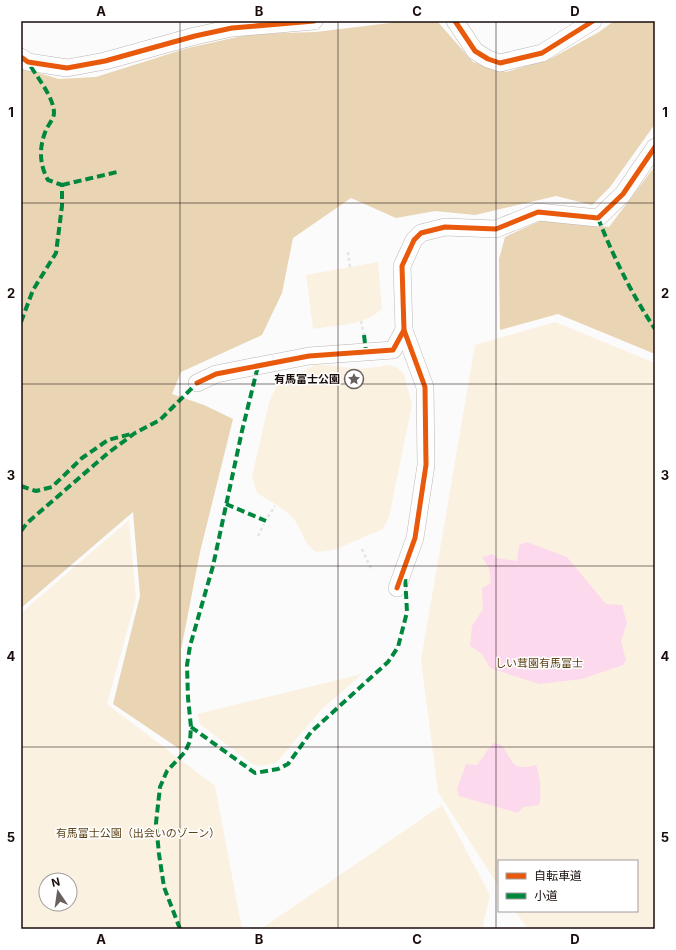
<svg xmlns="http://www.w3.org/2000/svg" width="676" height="950" viewBox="0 0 676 950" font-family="Inter,'Noto Sans JP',sans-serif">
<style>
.green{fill:#fbf1e1;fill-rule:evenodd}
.forest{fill:#e9d4b4}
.water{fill:#fdd9ed}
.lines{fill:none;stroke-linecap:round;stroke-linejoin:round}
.street-casing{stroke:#bcb6b5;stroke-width:18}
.path{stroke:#e4e4e4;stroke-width:2.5;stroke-dasharray:3 3;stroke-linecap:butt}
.street{stroke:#fefefe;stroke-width:17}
.quiet{stroke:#00873e;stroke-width:4;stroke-dasharray:8 4;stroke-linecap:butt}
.cycleway-casing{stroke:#fff;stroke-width:8}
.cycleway{stroke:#e8590c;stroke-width:5}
.grid{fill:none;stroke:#190d0b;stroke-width:1;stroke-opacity:0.55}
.labels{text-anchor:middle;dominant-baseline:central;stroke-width:3;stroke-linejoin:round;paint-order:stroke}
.poi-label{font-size:11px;font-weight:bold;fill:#190d0b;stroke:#fff;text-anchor:end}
.park-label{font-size:11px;fill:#5d4316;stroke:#fff}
.neatline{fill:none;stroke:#190d0b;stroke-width:1.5}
.grid-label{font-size:13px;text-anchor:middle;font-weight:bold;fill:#190d0b}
</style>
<rect width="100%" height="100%" fill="#fbfbfb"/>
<!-- green -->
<g class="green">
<path d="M378,262L382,308C367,326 336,325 313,329L306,275Z"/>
<polygon points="555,322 655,363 655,929 528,929 515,911 637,911 637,861 499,861 499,887 438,792 421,660 475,345"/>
<path d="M316,364L361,369L390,365L398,368L404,374L412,405L389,517L383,529L334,550L316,552C301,541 304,532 293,518C284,508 269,501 257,493L252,476L270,399L279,382L302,372Z"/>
<path d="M129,520L136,599L107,704L215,786L242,929H21V613ZM46,880H70V904H46Z"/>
<polygon points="362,674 320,711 276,763 261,766 252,764 200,724 197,714"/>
<polygon points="442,805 490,895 482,929 261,929"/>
</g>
<!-- forest -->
<g class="forest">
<polygon points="406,21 437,21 473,62 506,72 552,58 599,32 614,21 655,21 655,124 610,187 592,205 556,196 475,215 435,211 396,218 351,198 293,238 282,293 262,335 181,372 172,394 204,405 233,419 200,552 181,650 181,750 113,704 140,596 133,512 21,608 21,68 59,79 96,77 188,48 251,34 316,32"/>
<polygon points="655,166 655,354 558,314 500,330 499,259 505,237 542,220 609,227"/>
</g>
<!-- water -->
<g class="water">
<polygon points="527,542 567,557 606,604 622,605 627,623 621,641 626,660 623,665 582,679 539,684 490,668 482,654 470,646 472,626 483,609 482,588 491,583 489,568 482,557 493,554 497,558 517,561 519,545"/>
<path d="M493,743L500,744C515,759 507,772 536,765C540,774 542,796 539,805L523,807L518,813L459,796L457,789L466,764L477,765Z"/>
</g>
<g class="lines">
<defs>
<g id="street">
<polyline points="455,21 475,51 488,59 500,63 542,53 593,21"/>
<polyline points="21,57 28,62 67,68 105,61 195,36 232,28 314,21"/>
<polyline points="197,383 216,374 309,356 393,350 404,330 402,266 414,240 421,233 445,227 496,229 538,212 598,218 623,194 655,147"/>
<polyline points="397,588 415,538 426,465 425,387 404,330"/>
</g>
</defs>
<!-- street casing -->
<use href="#street" class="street-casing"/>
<!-- path -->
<g class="path">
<polyline points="348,252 350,267"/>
<polyline points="361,321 364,335"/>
<polyline points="268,517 275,506"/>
<polyline points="258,536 264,524"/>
<polyline points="362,549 372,571"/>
</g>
<!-- street -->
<use href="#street" class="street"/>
<!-- quiet -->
<g class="quiet">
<polyline points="62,185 117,172"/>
<path d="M598,218C614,258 631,293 655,329"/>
<path d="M21,322L33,290L56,253L62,206V185L48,180C39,164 39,147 46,130C48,125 54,119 54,113C54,97 36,76 28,62"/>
<polyline points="364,335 366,351"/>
<polyline points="21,486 36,491 52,487 82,458 108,440 131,434"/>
<polyline points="226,504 266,521"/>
<polyline points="21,531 27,523 108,453 135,433 160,420 197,383"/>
<polyline points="191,727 255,773 278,769 288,764 311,732 388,662 398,647 407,612 405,575"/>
<polyline points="180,929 164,887 159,854 156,823 160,787 167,771 185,752 190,741 191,727 188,698 187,665 190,646 213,566 242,431 258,366"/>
</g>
<defs>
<g id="cycleway">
<polyline points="455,21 475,51 488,59 500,63 542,53 593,21"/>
<polyline points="21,57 28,62 67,68 105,61 195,36 232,28 314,21"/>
<polyline points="197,383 216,374 309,356 393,350 404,330 402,266 414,240 421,233 445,227 496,229 538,212 598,218 623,194 655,147"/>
<polyline points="397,588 415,538 426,465 425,387 404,330"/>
</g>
</defs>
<!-- cycleway casing -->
<use href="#cycleway" class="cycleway-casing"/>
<!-- cycleway -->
<use href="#cycleway" class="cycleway"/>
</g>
<!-- grid -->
<path class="grid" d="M180,21V929M338,21V929M496,21V929M21,203H655M21,384H655M21,566H655M21,747H655"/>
<!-- icons -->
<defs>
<symbol id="sight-ring" viewBox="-11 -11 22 22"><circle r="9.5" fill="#fff" stroke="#68605f" stroke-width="1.5"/><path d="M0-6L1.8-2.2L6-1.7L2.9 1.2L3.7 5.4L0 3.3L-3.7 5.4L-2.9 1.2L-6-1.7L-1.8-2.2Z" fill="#68605f"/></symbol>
</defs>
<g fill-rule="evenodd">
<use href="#sight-ring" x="343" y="368" width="22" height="22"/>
</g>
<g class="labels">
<!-- poi labels -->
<g class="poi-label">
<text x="340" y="379">有馬富士公園</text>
</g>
<!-- park labels -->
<g class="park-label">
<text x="539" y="663">しい茸園有馬富士</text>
<text x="138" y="833">有馬富士公園（出会いのゾーン）</text>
</g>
</g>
<!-- border -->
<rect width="676" height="950" fill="none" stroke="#ffffff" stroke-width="44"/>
<!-- legend -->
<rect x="498" y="860" width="140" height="52" fill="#ffffff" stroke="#a39e9d"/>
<rect x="506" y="873" width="20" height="6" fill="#e8590c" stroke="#a39e9d"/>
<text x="534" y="880" font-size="12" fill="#190d0b">自転車道</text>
<rect x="506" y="893" width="20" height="6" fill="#00873e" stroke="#a39e9d"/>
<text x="534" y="900" font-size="12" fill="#190d0b">小道</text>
<!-- north arrow -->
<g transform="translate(58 892) rotate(347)"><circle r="19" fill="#ffffff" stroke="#a39e9d"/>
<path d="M0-3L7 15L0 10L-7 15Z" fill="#68605f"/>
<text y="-6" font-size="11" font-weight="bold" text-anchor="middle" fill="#190d0b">N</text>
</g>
<rect x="22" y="22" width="632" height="906" class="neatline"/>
<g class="grid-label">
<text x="101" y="16">A</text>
<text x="259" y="16">B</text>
<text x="417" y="16">C</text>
<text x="575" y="16">D</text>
<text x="11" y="117">1</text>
<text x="665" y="117">1</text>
<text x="11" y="298">2</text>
<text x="665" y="298">2</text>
<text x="11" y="480">3</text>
<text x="665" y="480">3</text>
<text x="11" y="661">4</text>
<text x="665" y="661">4</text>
<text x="11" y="842">5</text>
<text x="665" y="842">5</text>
<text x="101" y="944">A</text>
<text x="259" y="944">B</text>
<text x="417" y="944">C</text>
<text x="575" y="944">D</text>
</g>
</svg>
